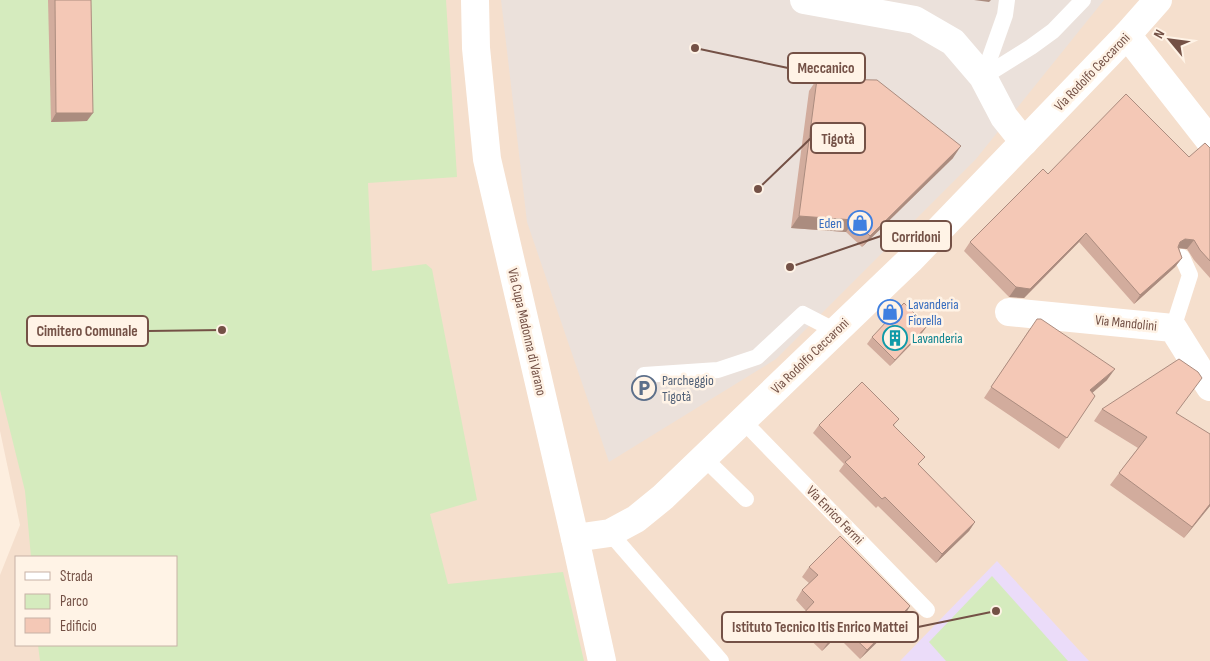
<svg xmlns="http://www.w3.org/2000/svg" width="1210" height="661" viewBox="0 0 1210 661" font-family="'Sofia Sans Condensed',sans-serif">
<style>
.residential{fill:#f5dfcd;fill-rule:evenodd}
.industrial{fill:#ebe1db}
.education{fill:#ebdcf9}
.green{fill:#d5ebbe}
.lines{fill:none;stroke-linecap:round;stroke-linejoin:round}
.lane{stroke:#fff;stroke-width:16}
.street{stroke:#fff;stroke-width:28}
.secondary{stroke:#fff;stroke-width:28}
.wall{fill:#d2ac9d}
.shaded-wall{fill:#ab8c7f}
.building{fill:#f4c8b6;stroke:#ab8c7f}
.labels{text-anchor:middle;dominant-baseline:central;stroke-width:5;stroke-linejoin:round;paint-order:stroke}
.street-label{font-size:14px;fill:#745146;stroke:#fff3e6}
.shop-label{font-size:14px;fill:#366cbe;stroke:#fff3e6;text-anchor:end}
.culture-label{font-size:14px;fill:#0d838f;stroke:#fff3e6;text-anchor:start}
.service-label{font-size:14px;fill:#4e5e75;stroke:#fff3e6;text-anchor:start}
.leader{fill:none;stroke:#745146;stroke-width:2}
.callout-dot{fill:#745146;stroke:#fff3e6;stroke-width:2}
.callout{fill:#fff3e6;stroke:#745146;stroke-width:2}
.callout-label{font-size:15px;text-anchor:middle;font-weight:bold;fill:#745146}
</style>
<rect width="100%" height="100%" fill="#fdeedf"/>
<!-- residential -->
<path class="residential" d="M0,0H1210V661H0V575L20,525L0,431ZM16,557H176V645H16Z"/>
<!-- industrial -->
<polygon class="industrial" points="501,0 1104,0 976,159 776,359 609,462 527,222"/>
<!-- education -->
<polygon class="education" points="997,561 1089,661 900,661"/>
<!-- green -->
<g class="green">
<polygon points="0,0 446,0 457,177 368,183 372,271 426,264 432,269 477,500 430,514 448,584 563,572 584,661 40,661 38,645 176,645 176,557 31,557 25,491 0,390"/>
<polygon points="992,576 1068,661 946,661 929,642"/>
</g>
<g class="lines">
<!-- lane -->
<g class="lane">
<polyline points="983,77 1031,47 1053,31 1083,0"/>
<polyline points="983,77 1005,15 1007,0"/>
<polyline points="1173,328 1190,275 1182,257"/>
<polyline points="644,375 718,370 757,357 803,314 836,331"/>
<polyline points="743,421 927,610"/>
<polyline points="704,458 746,499"/>
<polyline points="610,533 721,661"/>
</g>
<!-- street -->
<g class="street">
<polyline points="804,0 915,20 953,42 983,77 1004,117 1024,142"/>
<polyline points="1127,35 1210,141"/>
<polyline points="1009,312 1173,328 1210,387"/>
<polyline points="575,538 610,533 636,519 663,497 910,260 1127,35 1158,0"/>
</g>
<!-- secondary -->
<polyline class="secondary" points="475,0 476,48 487,159 575,538 602,661"/>
</g>
<!-- wall -->
<g class="wall">
<polygon points="48,0 91,0 87,121 51,122"/>
<polygon points="817,79 953,158 862,247 846,232 791,228 809,91"/>
<polygon points="1210,148 1210,278 1194,260 1187,249 1179,248 1182,258 1175,267 1134,304 1079,242 1024,298 1009,297 964,251 970,242 1048,174 1189,157"/>
<polygon points="1029,330 1107,380 1092,393 1095,396 1059,449 984,398"/>
<polygon points="922,333 890,366 867,344 872,337"/>
<polygon points="1102,409 1177,413 1210,506 1184,538 1110,485 1138,448 1094,421"/>
<polygon points="899,419 894,425 919,465 975,522 969,531 936,563 878,506 876,508 839,471 844,464 813,433 819,425"/>
<polygon points="809,567 910,606 904,616 860,659 837,636 822,651 795,625 802,615 806,611 796,600 802,590 809,583 802,577"/>
</g>
<!-- shaded-wall -->
<g class="shaded-wall">
<polygon points="974,0 991,0 989,2"/>
<polygon points="56,113 93,113 87,121 51,122"/>
<polygon points="961,146 953,158 862,247 870,236"/>
<polygon points="799,216 854,220 846,232 791,228"/>
<polygon points="1086,233 1079,242 1024,298 1009,297 1016,287"/>
<polygon points="1185,239 1194,240 1187,249 1178,248 1180,242"/>
<polygon points="1182,258 1175,267 1134,304 1140,295"/>
<polygon points="927,326 922,333 890,366 895,360"/>
<polygon points="1115,369 1107,380 1083,401 1090,390"/>
<polygon points="1210,504 1210,506 1184,538 1192,527"/>
<polygon points="975,522 969,531 936,563 942,554"/>
<polygon points="910,606 904,616 860,659 867,650"/>
<polygon points="843,627 837,636 822,651 829,641"/>
</g>
<!-- building -->
<g class="building">
<polygon points="55,0 91,0 93,113 56,113"/>
<polygon points="817,79 877,80 961,146 870,236 854,220 799,216"/>
<polygon points="1126,94 1189,157 1205,143 1210,148 1210,261 1200,250 1194,240 1185,239 1180,242 1178,247 1182,258 1140,295 1086,233 1030,289 1016,287 970,242 1043,169 1048,174"/>
<polygon points="904,303 927,326 895,360 872,337"/>
<polygon points="1037,319 1041,319 1115,369 1090,390 1095,396 1067,438 991,387"/>
<polygon points="1179,359 1198,372 1202,378 1176,413 1210,434 1210,504 1192,527 1119,473 1147,437 1102,409"/>
<polygon points="862,382 899,419 893,425 925,457 918,464 975,522 942,554 885,497 882,499 845,462 851,457 819,425"/>
<polygon points="840,536 910,606 867,650 843,627 829,641 802,615 814,602 802,590 818,575 809,567"/>
</g>
<!-- icons -->
<defs>
<symbol id="shop-ring" viewBox="-11 -11 22 22"><circle r="9.5" fill="#fff3e6" stroke="#3f7fe0" stroke-width="1.5"/><path d="M-5-2.5h2.3a2.7 3.5 0 0 1 5.4 0H5L5.5 6h-11ZM-1.5-2.5h3a1.5 2.3 0 0 0-3 0Z" fill="#3f7fe0"/></symbol>
<symbol id="building-ring" viewBox="-11 -11 22 22"><circle r="9.5" fill="#fff3e6" stroke="#0f9aa8" stroke-width="1.5"/><path d="M-4-6H4V6H1V3H-1V6H-4ZM-2.5-4.3h1.7v1.8h-1.7ZM.8-4.3h1.7v1.8H.8ZM-2.5-1h1.7V.8h-1.7ZM.8-1h1.7V.8H.8Z" fill="#0f9aa8"/></symbol>
<symbol id="parking-ring" viewBox="-11 -11 22 22"><circle r="9.5" fill="#fff3e6" stroke="#5c6f8a" stroke-width="1.5"/><path d="M-3.5-5.5H1a3.5 3.5 0 0 1 0 7H-1V5.5H-3.5ZM-1-3.4V-.6H.8a1.4 1.4 0 0 0 0-2.8Z" fill="#5c6f8a"/></symbol>
</defs>
<g fill-rule="evenodd">
<use href="#shop-ring" x="846" y="209" width="28" height="28"/>
<use href="#shop-ring" x="876" y="298" width="28" height="28"/>
<use href="#building-ring" x="881" y="324" width="28" height="28"/>
<use href="#parking-ring" x="630" y="374" width="28" height="28"/>
</g>
<g class="labels">
<!-- street labels -->
<g class="street-label">
<text transform="translate(1092 72) rotate(-46)">Via Rodolfo Ceccaroni</text>
<text transform="translate(1126 323) rotate(6)">Via Mandolini</text>
<text transform="translate(527 332) rotate(77)">Via Cupa Madonna di Varano</text>
<text transform="translate(810 356) rotate(-44)">Via Rodolfo Ceccaroni</text>
<text transform="translate(835 515) rotate(46)">Via Enrico Fermi</text>
</g>
<!-- shop labels -->
<g class="shop-label">
<text x="842" y="223">Eden</text>
<text x="908" y="304" text-anchor="start">Lavanderia<tspan x="908" dy="16">Fiorella</tspan></text>
</g>
<!-- culture labels -->
<g class="culture-label">
<text x="912" y="338">Lavanderia</text>
</g>
<!-- service labels -->
<g class="service-label">
<text x="662" y="380">Parcheggio<tspan x="662" dy="16">Tigotà</tspan></text>
</g>
</g>
<!-- callouts -->
<path class="leader" d="M695 48L788 68M758 189L811 138M790 267L881 236M222 330L148 331M996 611L918 627"/>
<g class="callout-dot">
<circle cx="695" cy="48" r="5"/>
<circle cx="758" cy="189" r="5"/>
<circle cx="790" cy="267" r="5"/>
<circle cx="222" cy="330" r="5"/>
<circle cx="996" cy="611" r="5"/>
</g>
<g class="callout">
<rect x="788" y="53" width="77" height="30" rx="5"/>
<rect x="811" y="123" width="54" height="30" rx="5"/>
<rect x="881" y="221" width="70" height="30" rx="5"/>
<rect x="27" y="316" width="121" height="30" rx="5"/>
<rect x="722" y="612" width="196" height="30" rx="5"/>
</g>
<g class="callout-label">
<text x="826" y="73">Meccanico</text>
<text x="838" y="144">Tigotà</text>
<text x="916" y="242">Corridoni</text>
<text x="87" y="336">Cimitero Comunale</text>
<text x="820" y="632">Istituto Tecnico Itis Enrico Mattei</text>
</g>
<!-- legend -->
<rect x="15" y="556" width="162" height="90" fill="#fff3e6" stroke="#c7b2a6"/>
<rect x="25" y="572" width="25" height="8" fill="#ffffff" stroke="#c7b2a6"/>
<text x="60" y="581" font-size="15" fill="#745146">Strada</text>
<rect x="25" y="594" width="25" height="15" fill="#d5ebbe" stroke="#c7b2a6"/>
<text x="60" y="606" font-size="15" fill="#745146">Parco</text>
<rect x="25" y="618" width="25" height="15" fill="#f4c8b6" stroke="#c7b2a6"/>
<text x="60" y="631" font-size="15" fill="#745146">Edificio</text>
<!-- north arrow -->
<g transform="translate(1170 40) rotate(299)" stroke="#fff3e6" stroke-width="4" paint-order="stroke">
<path d="M0-4L9 19L0 12L-9 19Z" fill="#745146"/>
<text y="-8" font-size="14" font-weight="bold" text-anchor="middle" fill="#745146">N</text>
</g>
</svg>
